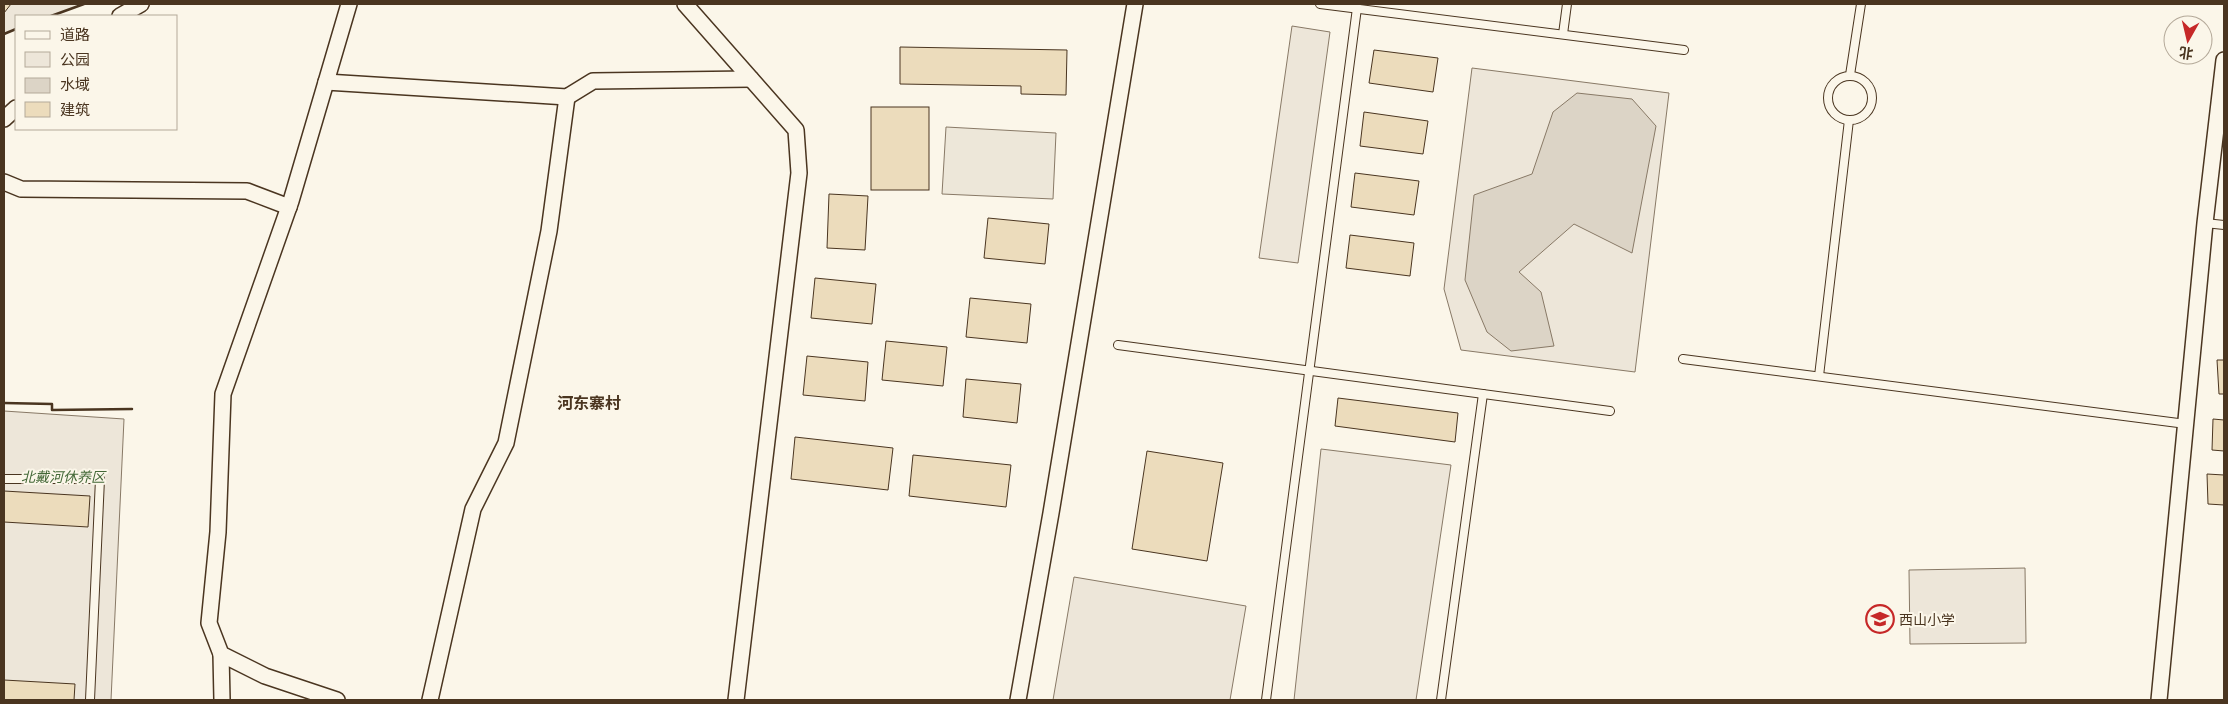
<svg xmlns="http://www.w3.org/2000/svg" width="2228" height="704" viewBox="0 0 2228 704" font-family="'Playfair Display','Noto Sans SC',serif">
<style>
.green{fill:#ede6d9;stroke:#887966}
.parking{fill:#ede7d9;stroke:#887966}
.water{fill:#dcd4c6;stroke:#887966}
.building{fill:#ecdcbc;stroke:#4a3520}
.lines{fill:none;stroke-linecap:round;stroke-linejoin:round}
.lane-casing{stroke:#4a3520;stroke-width:10}
.street-casing{stroke:#4a3520;stroke-width:18}
.lane{stroke:#fbf6e9;stroke-width:8}
.street{stroke:#fbf6e9;stroke-width:15}
.wall{stroke:#4a3520;stroke-width:2.5}
.labels{text-anchor:middle;dominant-baseline:central;stroke-width:4;stroke-linejoin:round;paint-order:stroke}
.park-label{font-size:14px;font-style:italic;fill:#436837;stroke:#fbf6e9}
.poi-label{font-size:14px;fill:#4a3520;stroke:#fbf6e9;text-anchor:start}
.quarter-label{font-size:16px;font-weight:bold;fill:#4a3520;stroke:#fbf6e9}
</style>
<rect width="100%" height="100%" fill="#fbf6e9"/>
<!-- green -->
<g class="green">
<polygon points="4,4 84,4 51,16 16,16 16,29 4,34"/>
<polygon points="1292,26 1330,32 1298,263 1259,258"/>
<polygon points="1472,68 1669,93 1635,372 1461,350 1444,289"/>
<polygon points="4,411 124,419 111,700 4,700"/>
<polygon points="1321,449 1451,465 1416,700 1294,700"/>
<polygon points="2025,568 2026,643 1910,644 1909,570"/>
<polygon points="1074,577 1246,606 1230,700 1053,700"/>
</g>
<!-- parking -->
<polygon class="parking" points="946,127 1056,133 1053,199 942,194"/>
<!-- water -->
<polygon class="water" points="1577,93 1632,99 1656,126 1632,253 1574,224 1519,272 1541,292 1554,346 1511,351 1487,332 1465,280 1474,195 1532,174 1553,112"/>
<!-- building -->
<g class="building">
<polygon points="4,4 11,4 4,13"/>
<polygon points="900,47 1067,50 1066,95 1021,94 1021,86 900,84"/>
<polygon points="1374,50 1438,58 1433,92 1369,83"/>
<rect x="871" y="107" width="58" height="83"/>
<polygon points="1364,112 1428,121 1423,154 1360,146"/>
<polygon points="1355,173 1419,181 1414,215 1351,207"/>
<polygon points="829,194 868,196 865,250 827,248"/>
<polygon points="988,218 1049,224 1045,264 984,258"/>
<polygon points="1350,235 1414,243 1410,276 1346,268"/>
<polygon points="815,278 876,284 872,324 811,318"/>
<polygon points="970,298 1031,304 1027,343 966,337"/>
<polygon points="886,341 947,347 943,386 882,380"/>
<polygon points="807,356 868,362 865,401 803,395"/>
<polygon points="2217,360 2224,360 2224,394 2219,394"/>
<polygon points="966,379 1021,384 1017,423 963,417"/>
<polygon points="1338,398 1458,413 1455,442 1335,426"/>
<polygon points="2213,419 2224,420 2224,451 2212,450"/>
<polygon points="795,437 893,448 888,490 791,479"/>
<polygon points="1147,451 1223,463 1207,561 1132,549"/>
<polygon points="913,455 1011,465 1006,507 909,496"/>
<polygon points="2207,474 2224,475 2224,505 2208,504"/>
<polygon points="4,491 90,496 88,527 4,522"/>
<polygon points="4,680 75,684 74,700 4,700"/>
</g>
<g class="lines">
<defs>
<g id="lane">
<polyline points="1320,4 1684,50"/>
<polyline points="1563,34 1567,4"/>
<polyline points="1850,75 1861,4"/>
<circle cx="1850" cy="98" r="22"/>
<polyline points="2205,223 2224,225"/>
<polyline points="1118,345 1610,411"/>
<polyline points="1683,359 2186,424"/>
<polyline points="1819,376 1849,120"/>
<polyline points="4,479 100,479 90,700"/>
<polyline points="1266,700 1357,8"/>
<polyline points="1441,700 1483,394"/>
</g>
<g id="street">
<polyline points="685,4 796,130 799,173 736,700"/>
<polyline points="120,16 141,4"/>
<polyline points="326,82 567,97 593,81 751,79"/>
<polyline points="4,119 16,108"/>
<polyline points="4,182 21,189 247,191 289,207"/>
<polyline points="221,654 222,700"/>
<polyline points="337,700 265,676 221,654 209,623 218,532 223,394 291,201 349,4"/>
<polyline points="430,700 473,509 506,443 549,231 567,97"/>
<polyline points="1018,700 1051,513 1135,4"/>
<polyline points="2159,700 2205,223 2224,60"/>
</g>
</defs>
<!-- lane casing -->
<use href="#lane" class="lane-casing"/>
<!-- street casing -->
<use href="#street" class="street-casing"/>
<!-- lane -->
<use href="#lane" class="lane"/>
<!-- street -->
<use href="#street" class="street"/>
<!-- wall -->
<g class="wall">
<polyline points="51,16 84,4"/>
<polyline points="4,34 16,29"/>
<polyline points="4,403 52,404 52,410 132,409"/>
</g>
</g>
<!-- icons -->
<defs>
<symbol id="school-ring" viewBox="-11 -11 22 22"><circle r="9.5" fill="#fbf6e9" stroke="#c62828" stroke-width="1.5"/><path d="M0-5L7-2L0 1L-7-2ZM-4 1L0 2.5L4 1V4Q0 6-4 4Z" fill="#c62828"/></symbol>
</defs>
<g fill-rule="evenodd">
<use href="#school-ring" x="1864" y="603" width="32" height="32"/>
</g>
<g class="labels">
<!-- park labels -->
<g class="park-label">
<text x="63" y="476">北戴河休养区</text>
</g>
<!-- poi labels -->
<g class="poi-label">
<text x="1899" y="619">西山小学</text>
</g>
<!-- quarter labels -->
<g class="quarter-label">
<text x="589" y="402">河东寨村</text>
</g>
</g>
<!-- border -->
<rect width="2228" height="704" fill="none" stroke="#4a3520" stroke-width="10"/>
<!-- legend -->
<rect x="15" y="15" width="162" height="115" fill="#fbf6e9" stroke="#b4a999"/>
<rect x="25" y="31" width="25" height="8" fill="#fbf6e9" stroke="#b4a999"/>
<text x="60" y="40" font-size="15" fill="#4a3520">道路</text>
<rect x="25" y="52" width="25" height="15" fill="#ede6d9" stroke="#b4a999"/>
<text x="60" y="65" font-size="15" fill="#4a3520">公园</text>
<rect x="25" y="78" width="25" height="15" fill="#dcd4c6" stroke="#b4a999"/>
<text x="60" y="90" font-size="15" fill="#4a3520">水域</text>
<rect x="25" y="102" width="25" height="15" fill="#ecdcbc" stroke="#b4a999"/>
<text x="60" y="115" font-size="15" fill="#4a3520">建筑</text>
<!-- north arrow -->
<g transform="translate(2188 40) rotate(188)"><circle r="24" fill="#fbf6e9" stroke="#b4a999"/>
<path d="M0-4L9 19L0 12L-9 19Z" fill="#c62828"/>
<text y="-8" font-size="14" font-weight="bold" text-anchor="middle" fill="#4a3520">北</text>
</g>
</svg>
